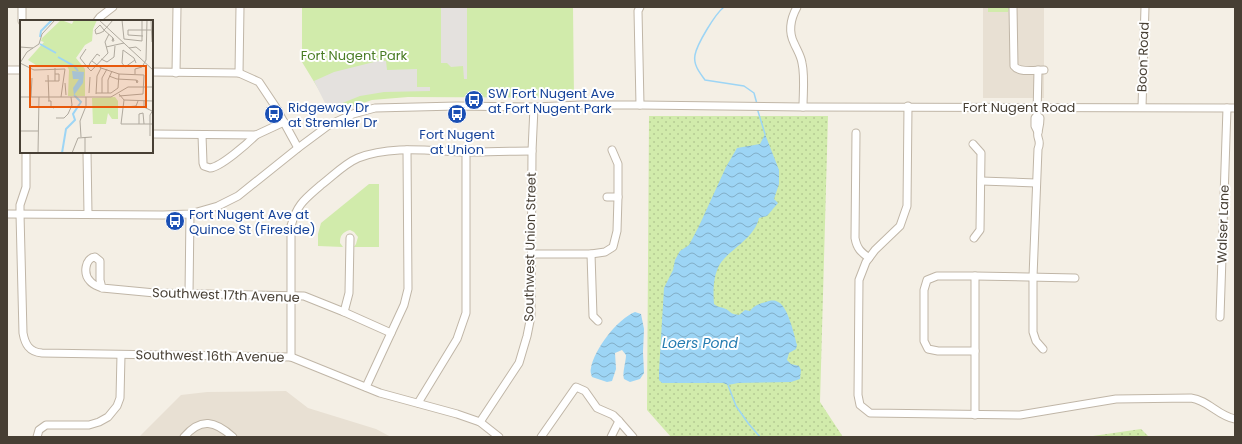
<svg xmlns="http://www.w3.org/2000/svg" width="1242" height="444" viewBox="0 0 1242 444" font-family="Poppins,sans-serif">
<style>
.residential{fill:#e8e0d3}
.grass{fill:url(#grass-dots)}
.park{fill:#d1ebab}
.parking{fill:#e4e1de}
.water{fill:url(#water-waves)}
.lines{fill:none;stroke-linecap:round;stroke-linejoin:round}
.stream{stroke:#9dd5f5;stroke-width:1.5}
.minor-casing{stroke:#c0b6a7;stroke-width:9}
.minor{stroke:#fff;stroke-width:7}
.labels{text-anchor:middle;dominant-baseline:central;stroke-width:4;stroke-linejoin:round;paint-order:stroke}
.park-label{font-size:13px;fill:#497c24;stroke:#fff}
.street-label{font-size:13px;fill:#473f34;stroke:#fff}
.transit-label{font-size:13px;fill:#164399;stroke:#fff;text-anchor:start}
.water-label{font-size:14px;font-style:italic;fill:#257cb1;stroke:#fff}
.inset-river{fill:none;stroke:#9dd5f5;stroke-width:2}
.inset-road{fill:none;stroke:#afa99e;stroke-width:1}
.view{fill:#e8590c;fill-opacity:0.15;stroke:#e8590c;stroke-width:2}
.inset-edge{fill:none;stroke:#473f34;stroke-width:2}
</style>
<defs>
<pattern id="grass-dots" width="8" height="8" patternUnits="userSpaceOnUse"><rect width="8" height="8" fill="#d1ebab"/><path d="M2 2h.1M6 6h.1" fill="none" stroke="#b5cb94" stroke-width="1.8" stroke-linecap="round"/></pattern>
<pattern id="water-waves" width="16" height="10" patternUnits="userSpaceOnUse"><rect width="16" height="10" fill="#9dd5f5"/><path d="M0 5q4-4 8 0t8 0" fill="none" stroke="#82aec7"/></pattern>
</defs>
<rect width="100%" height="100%" fill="#f4efe5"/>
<!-- residential -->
<g class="residential">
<rect x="983" y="7" width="61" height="91"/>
<polygon points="286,391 308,408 376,429 391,437 139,437 181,395 207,392"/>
</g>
<!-- grass -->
<g class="grass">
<polygon points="649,116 828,116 820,402 843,437 671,437 647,410"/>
<polygon points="1141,429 1149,437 1086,437"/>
</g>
<!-- park -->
<g class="park">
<polygon points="302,7 573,7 574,98 408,97 372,100 333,113 302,62"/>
<polygon points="988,7 1009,7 1008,12 988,12"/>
<path d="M369,184H379V247H354L356,244L358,237L354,232L350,230C342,232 340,236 340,243L343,247L318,246V234L321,223Z"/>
</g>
<!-- parking -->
<g class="parking">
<polygon points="441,7 467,7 467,79 464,79 463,66 451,67 447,63 441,63"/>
<polygon points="378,61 386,61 387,70 417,69 417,87 430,87 430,91 384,92 360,96 330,108 328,105 326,105 314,81 334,72"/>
</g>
<!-- water -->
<g class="water">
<path d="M765,134L779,170V184L774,199L778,203L767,216L759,218C754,239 731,248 720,264C713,276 713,291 714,304C719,308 722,307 726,309C732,313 731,314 739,315L745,310L750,311C755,305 759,304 766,302C768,301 773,300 776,301C788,304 794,335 797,345L796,349L789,353L787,360L791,364L799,366L801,370L800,379L791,382L738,383L728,385L723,383H662L659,380V371L664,288L673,270L675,260L680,251L689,245L699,226L726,167L737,148L760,144Z"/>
<path d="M635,312L641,314L644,329L643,352L644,373L640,379L630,382L624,379C622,373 626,362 626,355L622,350L615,353L616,369L612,381L607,382L592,377C591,374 590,371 591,368C594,350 617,319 635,312Z"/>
</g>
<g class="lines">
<!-- stream -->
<g class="stream">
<path d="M724,7C715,14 697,44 695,55C693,65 700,73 705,80L744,86L754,93L757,104"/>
<polyline points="757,108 765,134"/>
<polyline points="728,385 736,406 748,423 760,437"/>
</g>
<defs>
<g id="minor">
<polyline points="22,7 22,21"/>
<path d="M797,7C791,18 788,31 794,43C797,50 801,56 802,63C805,76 803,94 803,107"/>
<path d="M1013,7L1014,66C1019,73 1035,70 1044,70"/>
<polyline points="97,21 100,17 113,7"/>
<polyline points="7,70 21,70"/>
<polyline points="152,72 239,73 259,82 275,106 298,148"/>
<polyline points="176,73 177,7"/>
<polyline points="239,73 240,7"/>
<polyline points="640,105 638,11 640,7"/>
<path d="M908,106L907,206L900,226L875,250L866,262L859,280L858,395L860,405L870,413L1020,415L1116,399L1191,398C1208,400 1218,416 1235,419"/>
<polyline points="1142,107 1145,7"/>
<path d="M1037,116L1040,118C1040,124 1039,127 1038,132C1036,139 1042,140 1038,149L1033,277V332L1036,341L1043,349"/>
<polyline points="1038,132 1035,126 1035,118 1037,116 1038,70"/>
<path d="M856,133L855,238C857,249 861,252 869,258"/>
<polyline points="152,134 256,135 284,122"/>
<path d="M202,135L203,163L204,166L210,168C221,167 248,143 256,135"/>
<polyline points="973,144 981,153 980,230 974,238"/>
<path d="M26,152V187L20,205V214L23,333C25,344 29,352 42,353L291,357L380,393L457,414L480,422L499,437"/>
<polyline points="87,152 88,214"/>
<polyline points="981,181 1036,183"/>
<polyline points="607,197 618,197"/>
<polyline points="7,214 163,215 190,214 218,206 238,196 298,148 329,125 353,114 375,108 457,106 534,107 582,105 640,105 803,107 1235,108"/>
<polyline points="532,254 591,254 605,252 613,247 617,231 618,197 618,164 612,150"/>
<polyline points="591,254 593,316 598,321"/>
<path d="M102,288C98,286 93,285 90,281C83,274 85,258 95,257L100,261V280L102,288L155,293L304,296L344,312L391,333"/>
<polyline points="189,294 190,214"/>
<polyline points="344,312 349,293 350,238"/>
<polyline points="1220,317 1227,108"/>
<polyline points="975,351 938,351 928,349 924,341 924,290 927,280 937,276 975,276 1075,278"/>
<path d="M291,357V226C297,204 305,199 321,185C333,176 344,164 358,158C391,145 430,151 465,152C487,152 510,151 532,151"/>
<polyline points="366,387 404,305 408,289 407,150"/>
<polyline points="418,403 457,339 466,313 466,152"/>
<polyline points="975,415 975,276"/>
<polyline points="619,421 633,437"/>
<polyline points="480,422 519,363 527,336 531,316 532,151 534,107"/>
<polyline points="37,437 39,430 46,425 89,425 99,422 108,417 117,406 120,398 121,355"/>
<path d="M184,437C201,417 215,421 233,437"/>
<polyline points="541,437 576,387 585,391 597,408 613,415 619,421 611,437"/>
</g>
</defs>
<!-- minor casing -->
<use href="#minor" class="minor-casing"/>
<!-- minor -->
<use href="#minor" class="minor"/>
</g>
<!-- icons -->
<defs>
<symbol id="bus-disc" viewBox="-11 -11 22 22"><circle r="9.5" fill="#1a4fb4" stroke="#fff"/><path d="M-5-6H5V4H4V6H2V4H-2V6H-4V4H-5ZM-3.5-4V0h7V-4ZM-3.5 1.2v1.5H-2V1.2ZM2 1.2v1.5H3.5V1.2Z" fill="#fff"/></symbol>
</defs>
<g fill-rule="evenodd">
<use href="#bus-disc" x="463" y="89" width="22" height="22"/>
<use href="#bus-disc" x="263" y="103" width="22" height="22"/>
<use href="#bus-disc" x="446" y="103" width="22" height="22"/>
<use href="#bus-disc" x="164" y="210" width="22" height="22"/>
</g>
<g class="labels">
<!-- park labels -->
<g class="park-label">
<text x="354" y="55">Fort Nugent Park</text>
</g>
<!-- street labels -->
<g class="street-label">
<text transform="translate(1143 57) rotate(-88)">Boon Road</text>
<text x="1019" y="107">Fort Nugent Road</text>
<text transform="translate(1223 224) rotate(-88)">Walser Lane</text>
<text transform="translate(530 247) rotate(-89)">Southwest Union Street</text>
<text transform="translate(226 295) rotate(2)">Southwest 17th Avenue</text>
<text transform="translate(210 356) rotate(1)">Southwest 16th Avenue</text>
</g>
<!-- transit labels -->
<g class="transit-label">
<text x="488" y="93">SW Fort Nugent Ave<tspan x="488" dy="15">at Fort Nugent Park</tspan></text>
<text x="288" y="107">Ridgeway Dr<tspan x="288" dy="15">at Stremler Dr</tspan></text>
<text x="457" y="134" text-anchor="middle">Fort Nugent<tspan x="457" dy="15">at Union</tspan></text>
<text x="189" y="214">Fort Nugent Ave at<tspan x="189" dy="15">Quince St (Fireside)</tspan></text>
</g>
<!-- water labels -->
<g class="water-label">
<text x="700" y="343">Loers Pond</text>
</g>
</g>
<!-- overview -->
<g transform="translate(20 20)">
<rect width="133" height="133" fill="#f4efe5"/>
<path d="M41,0L52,4L54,0H77L73,9L72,21L65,25L56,38L65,49V76H48L49,50L47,46L19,47L8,40L24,22L21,21L22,18Z" fill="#d1ebab"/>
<path d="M95,77L98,81V99H92L88,93L86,104H73L72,78Z" fill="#d1ebab"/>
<path d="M52,51L64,52L63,63L54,75L53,68L59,59H53Z" fill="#9dd5f5"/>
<path class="inset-river" d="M20,17L21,11L32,0M20,24L36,33M38,37L54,46L58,51M42,133L46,109L55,100L53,94L61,82L54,75"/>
<path class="inset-road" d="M79,0L133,50M102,0L104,19M131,0L132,22M108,15V10H133M108,15L123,16M93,18L94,21H92L93,18L84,10L80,5L75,10L76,14L80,13L84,11V10L87,7L93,0M104,19L122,21V0M0,27L13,28M86,27L104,23M109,28L116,27L121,31M66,29L60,38L68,48M80,36L77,34L70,43L68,48L71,51L88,33L85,22L89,14M81,39L87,42L94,37L95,26M115,40L105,47L102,43L103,30L114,38L116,43M72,41L81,48L99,54L124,55L123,74L99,76M0,43L14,50L45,49L41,77M0,43L7,32L19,24L22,14L35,0M115,54V49L122,47L126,40L127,0M28,55L29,81M89,56L97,59L116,60L117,63L118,61L116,60M25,61H39V54H35M35,61V48M45,63L46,75M69,73L70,57M76,73H91L98,68L99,54M82,73V58L87,49M88,73V60L92,51M76,74L77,56L81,48M99,74L104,80L133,81M0,77H91L108,67H133M11,77L12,58M104,80L101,104H133M28,81H31V87L34,88M124,81V87L132,91M106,87L116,86L118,81M36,98H44L48,94L52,85L51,77M119,104V94L123,93L124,104M0,111H18M130,116V95L133,90M61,117L60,101L66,86V77M18,133L19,77M52,133L58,118L72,117M65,133V117"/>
<path class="view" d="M10,46H126V87H10Z"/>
<rect width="133" height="133" class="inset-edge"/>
</g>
<!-- border -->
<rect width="1242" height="444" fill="none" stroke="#473f34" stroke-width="16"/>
</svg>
